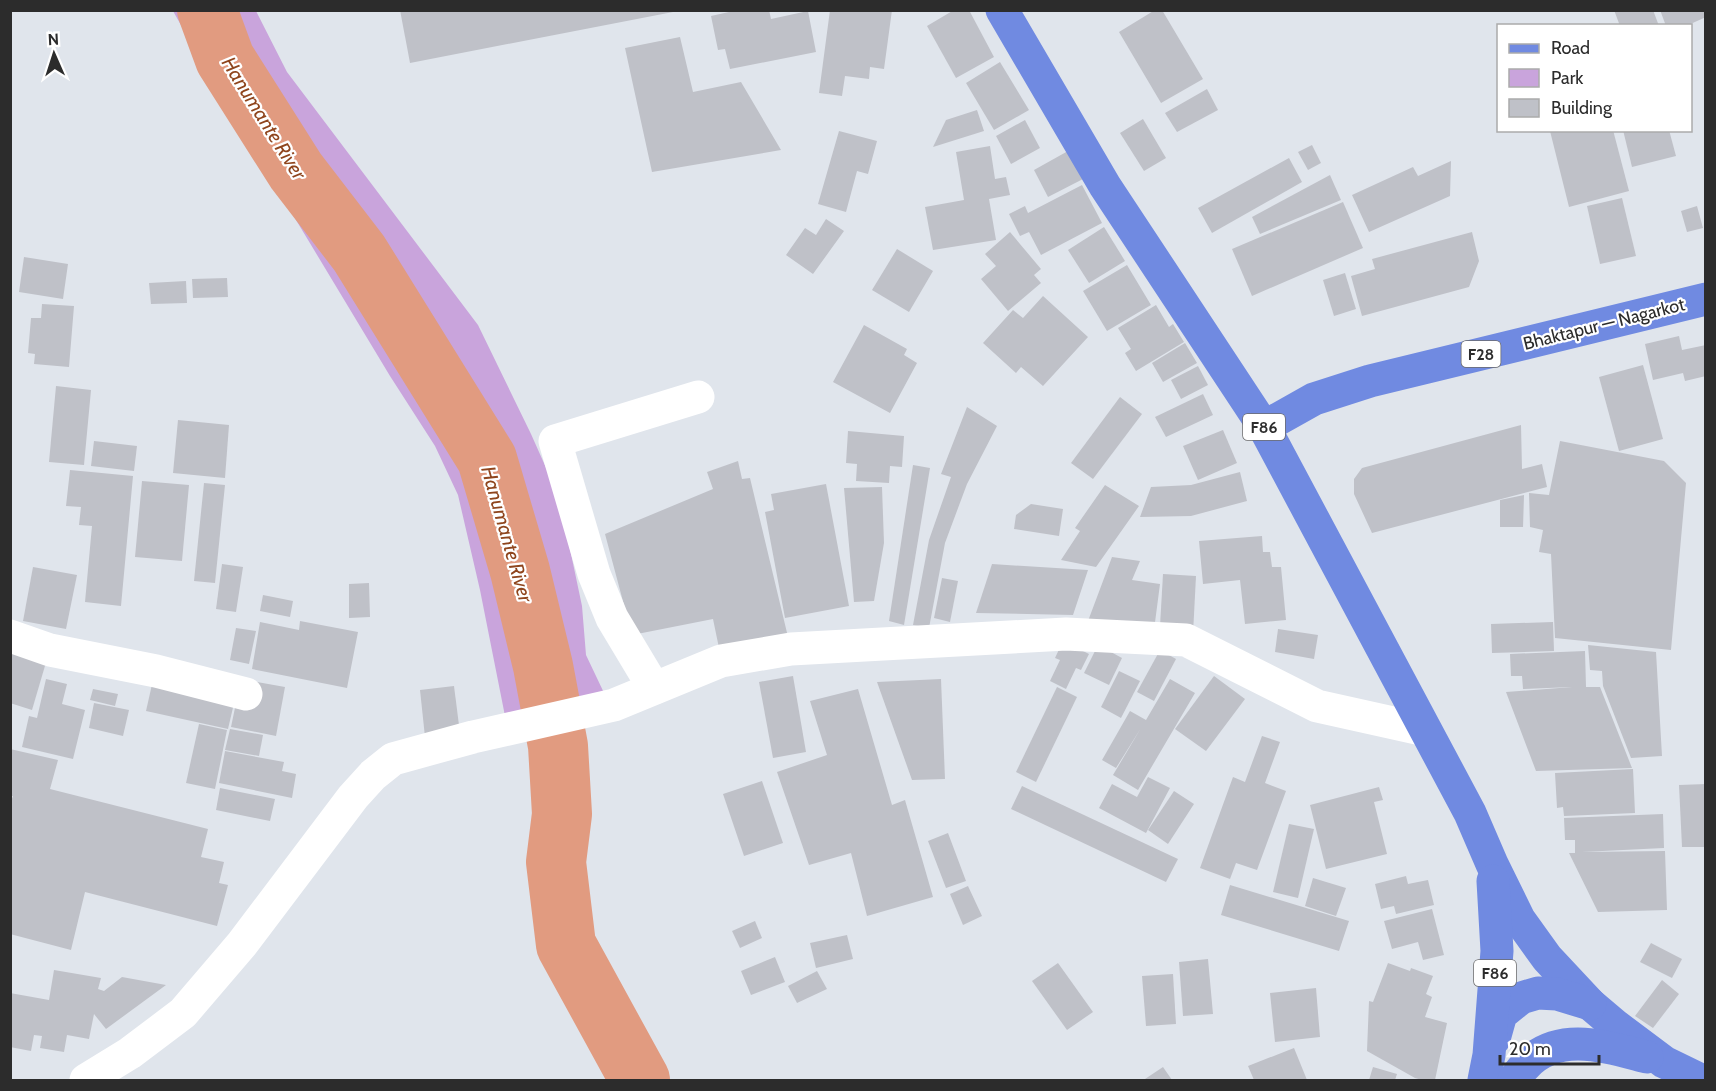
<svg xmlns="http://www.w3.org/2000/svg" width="1716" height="1091" viewBox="0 0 1716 1091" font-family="Cabin,sans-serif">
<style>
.green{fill:#c9a4dc}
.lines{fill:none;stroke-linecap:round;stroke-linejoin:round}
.river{stroke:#e19b80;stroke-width:60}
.building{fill:#bfc1c8}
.minor{stroke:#fff;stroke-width:33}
.major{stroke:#708ae1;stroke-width:33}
.labels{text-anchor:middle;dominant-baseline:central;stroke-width:4.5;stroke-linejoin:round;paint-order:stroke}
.shield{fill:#fff;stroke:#6b6b6b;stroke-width:1.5}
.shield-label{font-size:16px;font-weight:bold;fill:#2c2c2c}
.street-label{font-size:18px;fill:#2c2c2c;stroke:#fff}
.water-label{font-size:20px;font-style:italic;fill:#8f451d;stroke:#fff}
</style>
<rect width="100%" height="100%" fill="#e0e5ec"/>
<!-- green -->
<polygon class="green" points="173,11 256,11 287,72 478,325 531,434 559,497 582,606 586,655 605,695 505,716 480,590 458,495 435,446 390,376 240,127 214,78 198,55"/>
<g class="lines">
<!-- river -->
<polyline class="river" points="207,10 225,59 296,171 359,253 487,459 520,571 543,666 558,746 562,814 556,862 566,945 640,1080"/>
</g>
<!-- building -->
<g class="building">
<polygon points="400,10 673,10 673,12 410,63"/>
<polygon points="738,10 769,10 771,19 808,11 816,52 730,69 725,49 718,50 711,16"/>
<polygon points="830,10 892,10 884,69 870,67 869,79 845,76 842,96 819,93"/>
<polygon points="954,10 969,10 994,57 956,78 927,26"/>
<polygon points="1155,10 1162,10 1203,79 1161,103 1119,32"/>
<polygon points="1614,10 1653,10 1659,26 1620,26"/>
<polygon points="1660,10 1706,10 1706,17 1686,26 1666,26"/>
<polygon points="680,37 693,92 741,82 781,150 652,172 625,48"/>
<polygon points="1000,62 1029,110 994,130 966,83"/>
<polygon points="1207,89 1218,110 1177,132 1165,113"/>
<polygon points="977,110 984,131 933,147 946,120"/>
<polygon points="1143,119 1166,158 1144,171 1120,133"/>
<polygon points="1025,120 1040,148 1011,164 996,136"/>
<polygon points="1613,130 1629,191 1569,207 1550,131"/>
<polygon points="1623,130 1669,130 1676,156 1632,167"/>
<polygon points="839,131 877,141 868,174 857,171 846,212 818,204"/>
<polygon points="1312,145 1321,163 1308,170 1298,152"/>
<polygon points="990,146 995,179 1006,177 1010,195 989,199 996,240 933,250 925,207 964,200 956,152"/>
<polygon points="1068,151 1083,179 1048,197 1034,170"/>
<polygon points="1289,158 1302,182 1212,233 1198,208"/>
<polygon points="1451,161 1450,196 1369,232 1352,195 1413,167 1418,176"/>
<polygon points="1330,175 1341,200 1260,234 1252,217"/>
<polygon points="1082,185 1102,223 1041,255 1029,232 1020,236 1009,214 1025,206 1028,213"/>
<polygon points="1622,198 1636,256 1600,264 1587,206"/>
<polygon points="1343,202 1363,248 1252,296 1232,249"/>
<polygon points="1697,206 1703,228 1687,232 1681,211"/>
<polygon points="826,219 844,231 813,274 786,255 805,228 816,235"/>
<polygon points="1104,227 1125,261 1089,283 1068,250"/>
<polygon points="1010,232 1041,269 1034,275 1041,283 1008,311 981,279 996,266 985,254"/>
<polygon points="1472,232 1479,261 1469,287 1362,316 1351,276 1375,269 1372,259"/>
<polygon points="897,249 933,271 909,312 872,290"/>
<polygon points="24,257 68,264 63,299 19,292"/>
<polygon points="1127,265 1151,305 1107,331 1083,291"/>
<polygon points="1345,273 1356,309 1334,316 1323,280"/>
<polygon points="227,278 228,297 193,298 192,279"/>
<polygon points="186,281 187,303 151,304 149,283"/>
<polygon points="1043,296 1088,337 1043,386 1021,367 1016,373 983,343 1013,310 1023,318"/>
<polygon points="42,304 74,306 69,367 34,364 35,354 28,353 31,318 41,318"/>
<polygon points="1156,305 1169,327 1173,324 1184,342 1136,371 1125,353 1131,349 1118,328"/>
<polygon points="864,325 907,349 904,355 917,363 890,413 833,382"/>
<polygon points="1679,336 1682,350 1706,345 1706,376 1685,381 1683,373 1653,380 1645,344"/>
<polygon points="1185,343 1197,363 1163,382 1152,363"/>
<polygon points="1643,365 1663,439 1619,451 1599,377"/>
<polygon points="1198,366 1208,385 1181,399 1171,380"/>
<polygon points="56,386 91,390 84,465 49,462"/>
<polygon points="1203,394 1213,415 1166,437 1155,417"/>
<polygon points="1120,397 1142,414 1093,479 1071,463"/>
<polygon points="967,407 997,426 967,484 945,543 929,628 913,625 929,540 951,477 941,474"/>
<polygon points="178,420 229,425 225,478 173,473"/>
<polygon points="1521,425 1522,469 1542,464 1547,487 1372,533 1354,494 1354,479 1362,468"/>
<polygon points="1223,430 1237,463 1198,480 1183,446"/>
<polygon points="848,431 904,436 902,467 890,466 889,483 856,481 857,464 846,463"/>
<polygon points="94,441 137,446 134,471 91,466"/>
<polygon points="1560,441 1664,461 1686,483 1671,650 1555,638 1551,554 1539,552 1543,530 1530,527 1529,493 1549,495"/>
<polygon points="738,461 742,479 750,478 788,637 719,648 713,619 632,635 605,534 713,489 707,472"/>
<polygon points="913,465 930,468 904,625 889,621"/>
<polygon points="70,470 133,476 121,606 85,602 92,526 79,525 81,507 66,506"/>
<polygon points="1240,472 1247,501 1191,516 1140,517 1151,487 1191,485"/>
<polygon points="142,481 189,485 182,561 135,557"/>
<polygon points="204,483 225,485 215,583 194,581"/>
<polygon points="826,484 849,606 785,618 765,512 774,510 771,494"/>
<polygon points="1105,485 1139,506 1096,567 1061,560 1080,531 1075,528"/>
<polygon points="882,487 884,543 874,601 854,602 844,488"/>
<polygon points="1524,495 1523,527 1500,527 1500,500"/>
<polygon points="1031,504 1063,509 1059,536 1014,529 1016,515"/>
<polygon points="1262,536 1263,552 1270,552 1272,567 1281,567 1286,620 1245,624 1240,580 1203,584 1199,541"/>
<polygon points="1112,557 1140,561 1132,580 1160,584 1154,630 1088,621"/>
<polygon points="222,564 243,567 236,612 216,609"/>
<polygon points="992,564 1088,570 1073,615 976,613"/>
<polygon points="33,567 77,575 66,629 23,621"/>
<polygon points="1163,574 1196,576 1193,634 1160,626"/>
<polygon points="942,578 958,581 950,622 934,618"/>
<polygon points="369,583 370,617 349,618 349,584"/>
<polygon points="263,595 293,601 290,617 260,611"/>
<polygon points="300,621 358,632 347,688 252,669 260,622 299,630"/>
<polygon points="1553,622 1554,651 1492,653 1491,624"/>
<polygon points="236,628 256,631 249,664 230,660"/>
<polygon points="1278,629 1318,635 1314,659 1275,652"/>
<polygon points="1063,641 1089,654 1081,670 1076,668 1066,689 1050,681 1060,660 1055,658"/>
<polygon points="1098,645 1122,658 1109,685 1084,673"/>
<polygon points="1588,645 1656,652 1662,756 1631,758 1603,686 1602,671 1590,670"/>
<polygon points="10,648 47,659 32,710 10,703"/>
<polygon points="1160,650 1176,659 1154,701 1137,692"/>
<polygon points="1585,651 1586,687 1600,687 1632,768 1536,771 1506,692 1572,687 1523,689 1522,676 1511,676 1510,654"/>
<polygon points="1119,671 1140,681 1121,718 1101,707"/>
<polygon points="793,676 806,752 773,758 759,682"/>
<polygon points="1214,676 1245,699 1206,751 1175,729"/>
<polygon points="46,679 67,684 62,704 85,710 73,759 22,747 29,716 37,718"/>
<polygon points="941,679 945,779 912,780 877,682"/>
<polygon points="1170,679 1195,693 1138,790 1113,775 1141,728 1116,768 1102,760 1130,711 1146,720"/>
<polygon points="153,680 235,699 228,729 146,711"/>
<polygon points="257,682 285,687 276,736 231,727 236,703"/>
<polygon points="454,686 460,733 425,737 420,690"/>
<polygon points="1057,687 1077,697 1036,782 1016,772"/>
<polygon points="93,689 118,694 115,706 90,700"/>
<polygon points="858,689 892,805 905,800 933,897 867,916 851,853 809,865 777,772 827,755 810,701"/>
<polygon points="94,703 129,710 123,736 89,728"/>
<polygon points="199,724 227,730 215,789 186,783"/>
<polygon points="230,729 263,735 259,756 225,750"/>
<polygon points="1262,736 1280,742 1265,783 1286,791 1257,870 1236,863 1230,879 1200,868 1233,777 1245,782"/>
<polygon points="10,749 58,760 50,789 208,829 201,857 224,862 219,883 228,885 217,926 85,892 71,950 10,934 10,804 13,796 10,796"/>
<polygon points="225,751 284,762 282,771 296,774 292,798 219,783"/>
<polygon points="1633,769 1635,813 1564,816 1563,807 1557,808 1555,773"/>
<polygon points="1148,777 1170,788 1146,833 1099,808 1112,784 1137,797"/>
<polygon points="762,781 783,843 744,856 723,794"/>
<polygon points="1706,784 1706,847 1682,847 1679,785"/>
<polygon points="1022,786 1178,859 1166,882 1011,809"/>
<polygon points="1379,787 1383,800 1374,802 1387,854 1326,869 1310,805"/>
<polygon points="220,788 275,799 270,821 216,810"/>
<polygon points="1174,791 1194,804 1168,844 1148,830"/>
<polygon points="1663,814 1664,848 1582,852 1665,851 1667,910 1598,912 1569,853 1575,853 1575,840 1565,840 1564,818"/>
<polygon points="1289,824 1314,829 1298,898 1273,892"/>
<polygon points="948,833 966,881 946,888 928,841"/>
<polygon points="1406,876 1408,884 1428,880 1434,905 1396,914 1394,906 1381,909 1375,884"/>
<polygon points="1313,878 1346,888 1336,916 1305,906"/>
<polygon points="1230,885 1349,921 1339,951 1221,915"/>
<polygon points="968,886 982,916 963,925 950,894"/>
<polygon points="1432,909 1444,955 1423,960 1418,942 1392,949 1384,921"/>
<polygon points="755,921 762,938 740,948 732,931"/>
<polygon points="847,935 853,959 816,968 810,943"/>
<polygon points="1651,943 1682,959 1672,978 1640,962"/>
<polygon points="775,957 785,982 751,995 741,971"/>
<polygon points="1208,959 1213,1014 1183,1016 1179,962"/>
<polygon points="1058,963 1093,1012 1067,1030 1032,981"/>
<polygon points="1388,963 1410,971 1411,968 1433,976 1426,994 1432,997 1425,1017 1447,1023 1435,1080 1422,1080 1415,1078 1367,1051 1369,1001 1373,1002"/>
<polygon points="54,970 101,978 98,989 104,991 122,977 166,985 106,1029 94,1014 89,1039 67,1035 64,1052 40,1048 42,1036 34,1035 31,1051 10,1047 10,993 49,1000"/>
<polygon points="817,971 827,989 797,1003 788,986"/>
<polygon points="1173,974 1176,1024 1146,1026 1142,976"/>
<polygon points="1662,980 1679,994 1653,1028 1635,1016"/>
<polygon points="1316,988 1320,1037 1275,1042 1270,993"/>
<polygon points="1294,1048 1307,1080 1254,1080 1248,1066"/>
<polygon points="1163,1067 1172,1080 1146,1080 1145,1079"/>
<polygon points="1373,1067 1397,1074 1395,1080 1369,1080"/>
</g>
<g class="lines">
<!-- minor -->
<g class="minor">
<polyline points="10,636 50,650 156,671 246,694"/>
<polyline points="654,688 612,618 594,574 555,441 698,397"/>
<polyline points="86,1080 130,1053 183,1013 242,944 353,797 373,775 393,759 473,737 614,705 721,661 791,649 1066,634 1186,640 1317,706 1425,730"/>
</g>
<!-- major -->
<g class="major">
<polyline points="1002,10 1105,186 1264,427 1470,813 1492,864 1519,919 1547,958 1590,1004 1616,1026 1664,1062 1701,1080"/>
<polyline points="1264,427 1314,399 1370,381 1706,299"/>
<polyline points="1494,1039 1501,1014 1521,998 1538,993 1557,994 1590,1004"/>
<polyline points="1484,1080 1489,1055 1497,951 1493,881"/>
<path d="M1514,1080C1517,1076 1521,1070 1525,1066C1558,1030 1607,1047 1647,1057"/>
</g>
</g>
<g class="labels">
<!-- shield labels -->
<g class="shield">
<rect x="1461.5" y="341" width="39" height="26" rx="4.5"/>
<rect x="1243" y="414" width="42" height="26" rx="4.5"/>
<rect x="1474" y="960" width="42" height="26" rx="4.5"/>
</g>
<g class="shield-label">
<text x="1481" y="354">F28</text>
<text x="1264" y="427">F86</text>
<text x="1495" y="973">F86</text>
</g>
<!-- street labels -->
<g class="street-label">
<text transform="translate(1604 324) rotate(-14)">Bhaktapur — Nagarkot</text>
</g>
<!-- water labels -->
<g class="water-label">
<text transform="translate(264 118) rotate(58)">Hanumante River</text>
<text transform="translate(507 534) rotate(74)">Hanumante River</text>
</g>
</g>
<!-- border -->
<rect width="1716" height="1091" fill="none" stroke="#2c2c2c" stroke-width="24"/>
<!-- legend -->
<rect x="1497" y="24" width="195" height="108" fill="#ffffff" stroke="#ababab" stroke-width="1.5"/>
<rect x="1509" y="44" width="30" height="9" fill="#708ae1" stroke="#ababab" stroke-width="1.5"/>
<text x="1551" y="54" font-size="18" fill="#2c2c2c">Road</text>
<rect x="1509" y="69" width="30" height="18" fill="#c9a4dc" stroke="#ababab" stroke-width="1.5"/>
<text x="1551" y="84" font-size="18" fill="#2c2c2c">Park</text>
<rect x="1509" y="99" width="30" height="18" fill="#bfc1c8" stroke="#ababab" stroke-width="1.5"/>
<text x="1551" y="114" font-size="18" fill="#2c2c2c">Building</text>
<!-- north arrow -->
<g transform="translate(54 54) rotate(357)" stroke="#ffffff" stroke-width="4.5" paint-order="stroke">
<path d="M0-4.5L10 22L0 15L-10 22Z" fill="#2c2c2c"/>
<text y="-9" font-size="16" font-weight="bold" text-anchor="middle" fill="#2c2c2c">N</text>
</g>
<!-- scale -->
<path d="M1500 1055v9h99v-9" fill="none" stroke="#2c2c2c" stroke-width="3"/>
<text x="1509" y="1055" font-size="18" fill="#2c2c2c" stroke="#ffffff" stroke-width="4.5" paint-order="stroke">20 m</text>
</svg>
